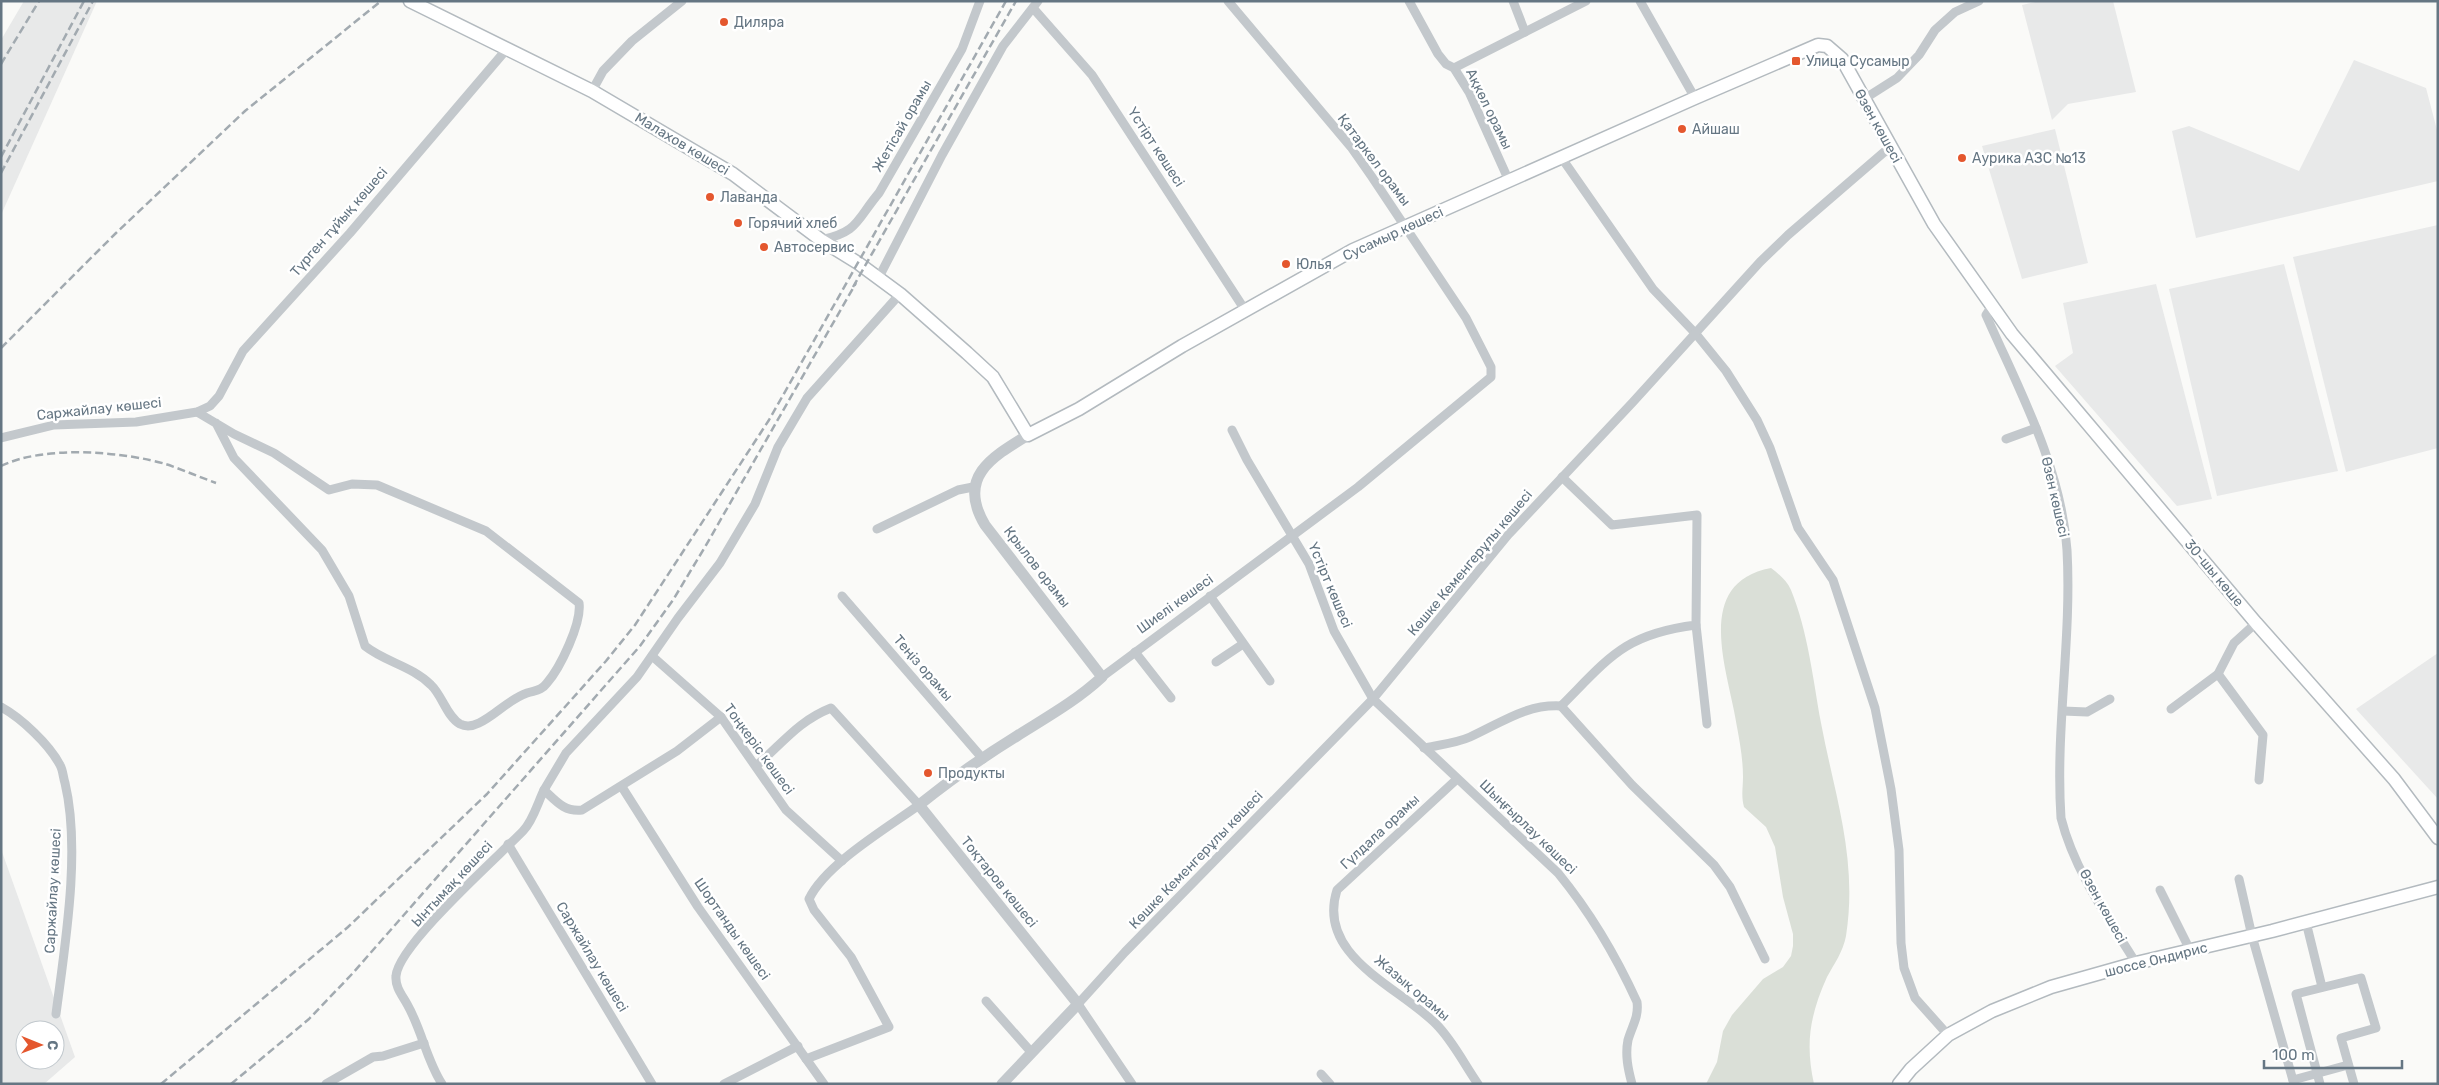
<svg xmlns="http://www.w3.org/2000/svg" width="2439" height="1085" viewBox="0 0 2439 1085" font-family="Rubik,sans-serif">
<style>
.built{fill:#e8e9e9;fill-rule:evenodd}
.green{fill:#dadfd7}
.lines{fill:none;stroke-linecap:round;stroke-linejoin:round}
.secondary-casing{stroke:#b3babf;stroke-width:15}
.minor{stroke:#c3c8cc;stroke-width:9}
.tertiary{stroke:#c3c8cc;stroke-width:11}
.secondary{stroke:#fff;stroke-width:12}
.rail{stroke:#a2aab0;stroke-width:2.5;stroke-dasharray:8 4;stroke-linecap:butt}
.poi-dot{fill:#e4572e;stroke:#fff;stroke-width:2}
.labels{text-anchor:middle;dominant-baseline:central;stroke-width:5;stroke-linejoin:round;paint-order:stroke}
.poi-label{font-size:14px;fill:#657683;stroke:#fff;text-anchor:start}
.street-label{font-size:14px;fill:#657683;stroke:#fff}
</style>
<rect width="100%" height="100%" fill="#fafaf8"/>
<!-- built -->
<g class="built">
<polygon points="24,1 97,1 1,215 1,40"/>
<polygon points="2040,1 2113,1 2136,92 2068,104 2052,120 2022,5"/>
<polygon points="2354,60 2426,88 2438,134 2438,181 2196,238 2172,131 2189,126 2299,171"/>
<polygon points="2055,129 2088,263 2022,279 1982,146"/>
<polygon points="2438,225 2438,448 2346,472 2293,257"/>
<polygon points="2284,264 2338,471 2217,496 2169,289"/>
<polygon points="2156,284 2212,499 2177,506 2055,366 2073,353 2063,303"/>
<polygon points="2438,653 2438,799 2356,709"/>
<path d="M1,849L75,1057L44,1084H1ZM25,1030H55V1060H25Z"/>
</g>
<!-- green -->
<path class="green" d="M1771,568C1779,574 1787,581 1791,590C1808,632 1813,679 1821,723C1835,797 1858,859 1846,936C1843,952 1834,964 1827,977C1810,1015 1805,1043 1814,1084H1706L1717,1062L1723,1031L1732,1015L1763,979L1783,967L1791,956L1793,946V934L1783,897L1775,847L1766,827L1744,807C1741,796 1743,788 1743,777C1743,760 1740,743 1737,727C1729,673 1691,583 1771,568Z"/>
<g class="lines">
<defs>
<g id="secondary">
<polyline points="410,1 592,91 733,174 821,240 858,263 900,294 967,353 993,377 1028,435 1079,409 1182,346 1353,250 1695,98 1818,45 1827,46 1842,59 1934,224 2012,334 2256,623 2394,779 2438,838"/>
<polyline points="1899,1084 1911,1069 1948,1035 1992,1011 2051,987 2136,963 2272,931 2438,887"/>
</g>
</defs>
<!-- secondary casing -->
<use href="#secondary" class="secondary-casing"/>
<!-- minor -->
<g class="minor">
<polyline points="1409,1 1438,54 1446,64 1454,68 1469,92 1509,181"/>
<polyline points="1513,1 1525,32"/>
<polyline points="1640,1 1695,98"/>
<polyline points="1033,8 1092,75 1245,310"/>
<polyline points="1454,68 1586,1"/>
<polyline points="592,91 603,71 632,41 682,1"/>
<polyline points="1864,99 1897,78 1919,55 1935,30 1955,12 1979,1"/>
<polyline points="1561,157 1653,289 1696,334 1726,371 1757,420 1770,448 1798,528 1833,580 1875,708 1891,789 1899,850 1901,943 1904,968 1915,998 1948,1035"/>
<path d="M821,240C859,232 856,220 879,193L962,49L980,1"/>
<polyline points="878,279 942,155 1003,46 1038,1"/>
<path d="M1992,306L1986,315C2019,390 2061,466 2067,550C2072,639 2055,729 2061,818C2074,870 2108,918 2136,963"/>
<path d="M197,412L234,434L274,453L329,490L352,484L377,485L486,531L579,603C582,623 560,668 547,683C541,691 536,690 527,693C509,699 496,715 479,723C473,726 466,727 460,724C447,717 442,695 431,685C412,666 385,662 365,646L349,596L322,550L234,458L216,423"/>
<path d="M1232,430L1247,460L1309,564L1334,631L1373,699L1558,873C1590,912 1616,956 1637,1002C1639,1017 1632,1026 1628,1040C1625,1055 1628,1069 1632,1084"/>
<polyline points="1,438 54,425 136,422 197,412 210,406 219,396 243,351 350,233 506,50"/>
<polyline points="2006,439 2036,428"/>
<polyline points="877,529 958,490 973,487"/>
<polyline points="842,596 983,759"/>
<polyline points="1210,596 1270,681"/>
<polyline points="1696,625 1707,724"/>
<polyline points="1135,652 1171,698"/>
<polyline points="652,656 721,717 786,810 842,861"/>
<polyline points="1216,662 1243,644"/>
<polyline points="2218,674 2263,735 2259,780"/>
<polyline points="1102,677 1358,487 1491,377 1491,367 1466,318 1372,177 1351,147 1228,1"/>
<polyline points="1561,706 1632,785 1714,865 1730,887 1765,959"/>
<path d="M1,707C21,718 49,744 60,765C63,770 63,777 65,783C81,850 65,945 56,1014"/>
<polyline points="2171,709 2218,674 2234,643 2256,623"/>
<polyline points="2063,711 2087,712 2110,699"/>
<path d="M1424,748C1439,745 1457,743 1470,737C1501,723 1526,704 1561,706C1609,658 1624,634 1696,625L1697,515L1612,525L1562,477"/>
<path d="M756,766C782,744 798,721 831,708L919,805C887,828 826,864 809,899L814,910L851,957L889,1027L806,1059"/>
<path d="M1457,779L1337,890C1316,956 1398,986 1436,1024C1453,1041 1464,1064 1478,1084"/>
<polyline points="622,787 698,907 824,1084"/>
<polyline points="544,790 566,753 637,677 678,618 720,563 755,504 778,447 807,398 900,294"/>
<polyline points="508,844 652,1084"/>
<polyline points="2239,879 2252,936 2294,1084"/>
<polyline points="2160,890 2190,950"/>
<polyline points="2306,922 2322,987"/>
<polyline points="986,1001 1032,1053"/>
<polyline points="1321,1074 1330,1084"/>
<polyline points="2293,1080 2348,1065"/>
<polyline points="326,1084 373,1057 383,1056 424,1043"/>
<path d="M442,1084C426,1059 422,1030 407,1004C402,995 395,987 396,976C398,945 499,856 523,831C533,821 538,802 544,790C556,801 564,812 582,810L677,751L721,717"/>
<polyline points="724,1084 798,1046"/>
<polyline points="1132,1084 1078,1004 1125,952 1373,699 1508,535 1633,402 1760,262 1788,235 1890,147"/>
<polyline points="2320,1084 2296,994 2361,978 2376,1028 2341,1038 2354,1084"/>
</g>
<!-- tertiary -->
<path class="tertiary" d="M1002,1084L1078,1004L919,805C950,780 983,757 1017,736C1047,717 1076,701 1102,677L985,525C957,478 990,458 1028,435"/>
<!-- secondary -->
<use href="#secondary" class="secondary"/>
<!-- rail -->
<g class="rail">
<polyline points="1,64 39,1"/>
<polyline points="1,157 84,1"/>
<polyline points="1,173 93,1"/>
<polyline points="853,287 1016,1"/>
<polyline points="1,348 116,233 245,111 381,1"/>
<path d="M1,466C44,445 123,451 169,465C185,471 200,477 216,483"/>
<polyline points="161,1084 348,927 487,794 606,661 635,625 769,420 1006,1"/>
<polyline points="231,1084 309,1019 352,974 640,646 673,600 705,547 856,283"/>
</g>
</g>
<!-- markers -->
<g class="poi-dot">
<circle cx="724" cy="22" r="5"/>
<rect x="1791" y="56" width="10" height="10" rx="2.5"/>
<circle cx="1682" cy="129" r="5"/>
<circle cx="1962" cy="158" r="5"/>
<circle cx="710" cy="197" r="5"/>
<circle cx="738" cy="223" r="5"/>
<circle cx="764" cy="247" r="5"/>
<circle cx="1286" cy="264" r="5"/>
<circle cx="928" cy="773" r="5"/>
</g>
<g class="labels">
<!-- poi labels -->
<g class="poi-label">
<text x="734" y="22">Диляра</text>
<text x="1806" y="61">Улица Сусамыр</text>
<text x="1692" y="129">Айшаш</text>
<text x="1972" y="158">Аурика АЗС №13</text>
<text x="720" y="197">Лаванда</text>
<text x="748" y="223">Горячий хлеб</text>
<text x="774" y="247">Автосервис</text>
<text x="1296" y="264">Юлья</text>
<text x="938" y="773">Продукты</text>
</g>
<!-- street labels -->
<g class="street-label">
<text transform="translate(1489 109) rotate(64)">Ақкөл орамы</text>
<text transform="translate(902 126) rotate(-60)">Жетісай орамы</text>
<text transform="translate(1878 126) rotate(61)">Өзен көшесі</text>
<text transform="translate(682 144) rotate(31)">Малахов көшесі</text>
<text transform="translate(1156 147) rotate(57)">Үстірт көшесі</text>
<text transform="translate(1374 160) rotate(53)">Қатаркөл орамы</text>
<text transform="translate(339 222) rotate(-49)">Түрген тұйық көшесі</text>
<text transform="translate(1393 234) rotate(-25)">Сусамыр көшесі</text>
<text transform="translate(99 409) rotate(-6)">Саржайлау көшесі</text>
<text transform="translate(2055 497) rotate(77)">Өзен көшесі</text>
<text transform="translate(1470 563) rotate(-50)">Көшке Кеменгерұлы көшесі</text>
<text transform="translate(1037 567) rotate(52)">Крылов орамы</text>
<text transform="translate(2214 573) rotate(50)">30-шы көше</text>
<text transform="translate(1330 585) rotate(67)">Үстірт көшесі</text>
<text transform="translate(1175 604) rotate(-36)">Шиелі көшесі</text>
<text transform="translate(923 668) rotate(49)">Теңіз орамы</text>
<text transform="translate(759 749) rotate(54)">Тоңкерiс көшесі</text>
<text transform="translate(1528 827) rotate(44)">Шыңғырлау көшесі</text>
<text transform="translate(1380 832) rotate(-43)">Гүлдала орамы</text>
<text transform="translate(1196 860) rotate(-46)">Көшке Кеменгерұлы көшесі</text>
<text transform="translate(999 882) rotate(51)">Тоқтаров көшесі</text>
<text transform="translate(452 884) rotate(-47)">Ынтымақ көшесі</text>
<text transform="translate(53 891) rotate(-87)">Саржайлау көшесі</text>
<text transform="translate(2103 906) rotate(61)">Өзен көшесі</text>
<text transform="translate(732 929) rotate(55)">Шортанды көшесі</text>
<text transform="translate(592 957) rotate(59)">Саржайлау көшесі</text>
<text transform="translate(2156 960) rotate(-14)">шоссе Ондирис</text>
<text transform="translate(1412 988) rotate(40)">Жазық орамы</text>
</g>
</g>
<!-- border -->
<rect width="2439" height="1085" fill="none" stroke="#657683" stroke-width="5"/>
<!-- north arrow -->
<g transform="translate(40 1045) rotate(91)"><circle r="24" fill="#ffffff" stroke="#c1c8cd"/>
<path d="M0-4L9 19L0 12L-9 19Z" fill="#e4572e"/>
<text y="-8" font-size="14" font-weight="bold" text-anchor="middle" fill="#657683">С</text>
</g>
<!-- scale -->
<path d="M2264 1060v8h138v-8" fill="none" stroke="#657683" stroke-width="2.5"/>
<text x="2272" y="1060" font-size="15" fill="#657683" stroke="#ffffff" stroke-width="4" paint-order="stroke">100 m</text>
</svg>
